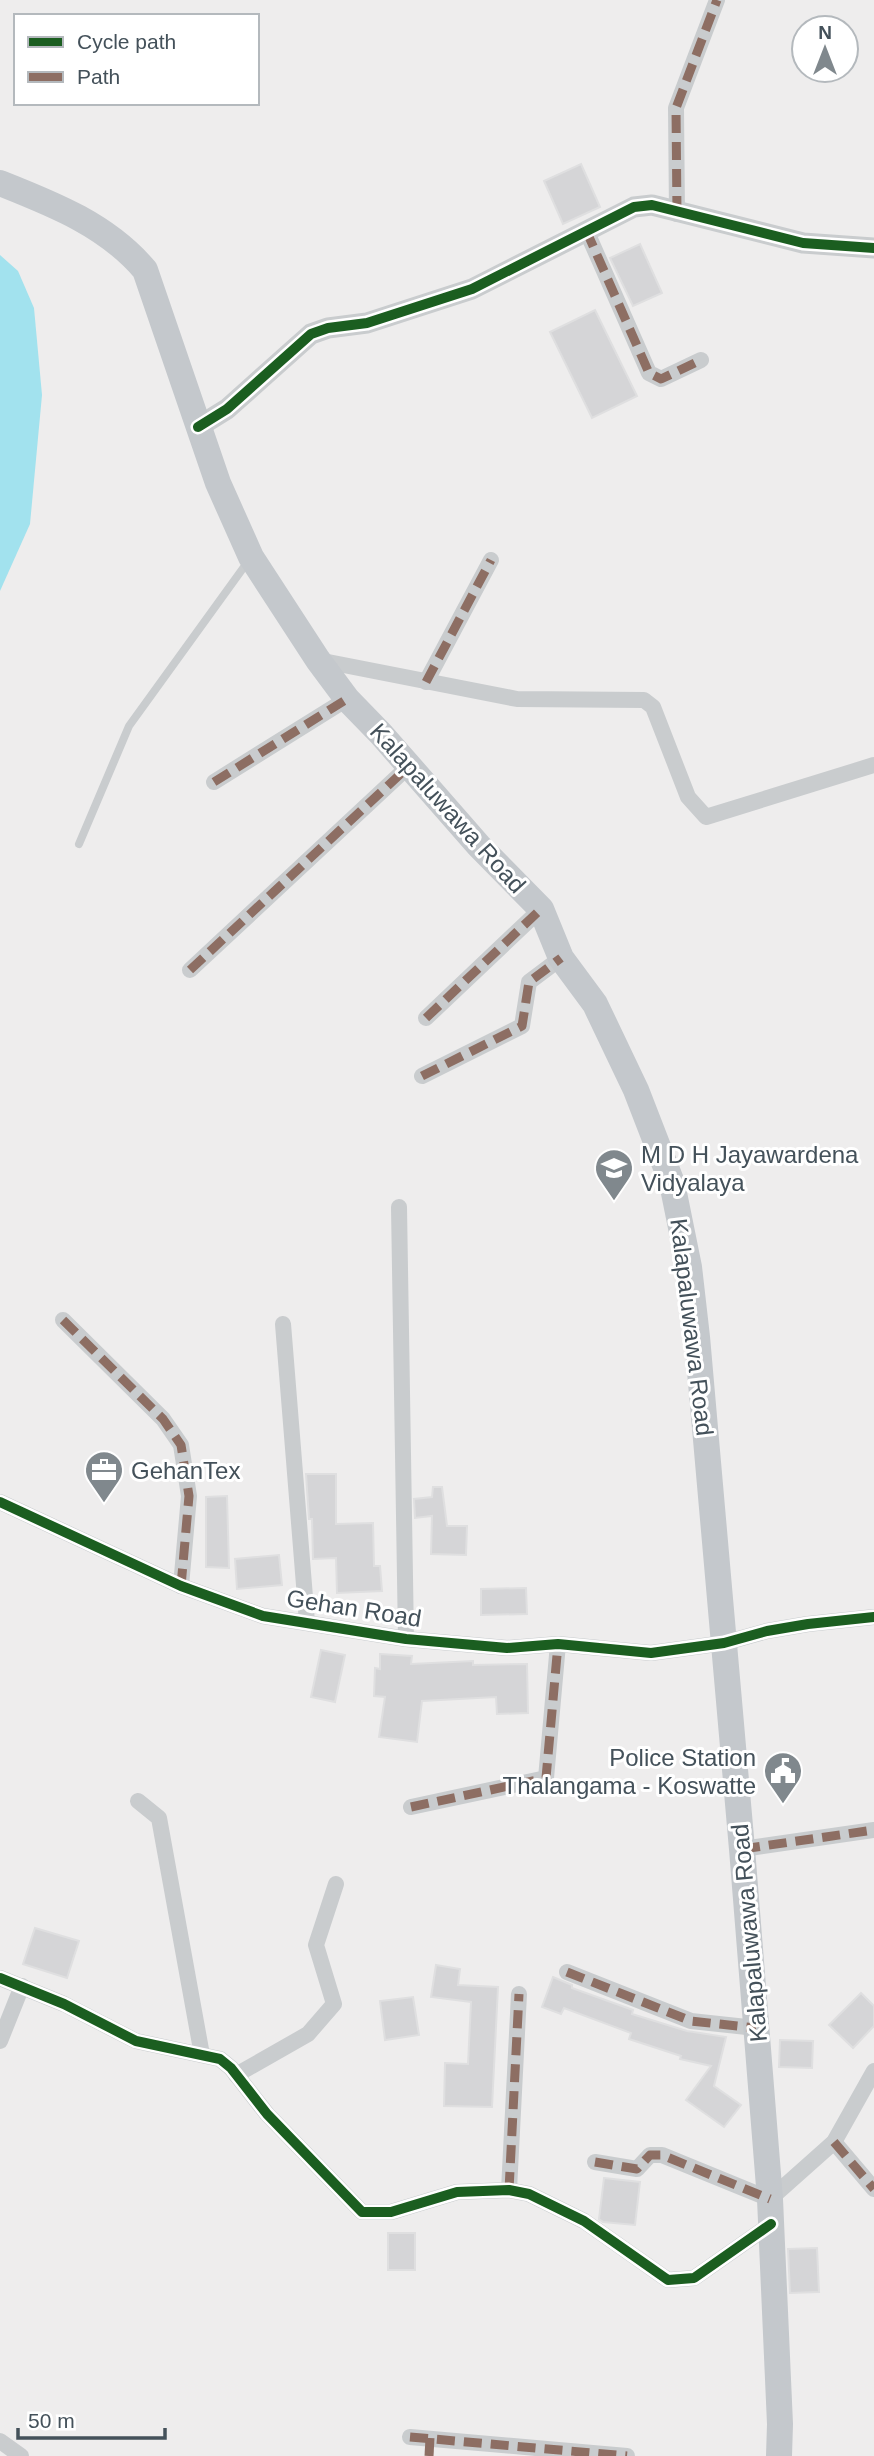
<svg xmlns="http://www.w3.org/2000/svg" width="874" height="2456" viewBox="0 0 874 2456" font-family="Arial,sans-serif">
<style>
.water{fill:#a2e2ee}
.building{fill:#d5d5d7;stroke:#dfdfe0;stroke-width:2}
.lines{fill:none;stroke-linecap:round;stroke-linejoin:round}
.service{stroke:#c9ccce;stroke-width:8}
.minor{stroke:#c9ccce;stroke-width:16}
.tertiary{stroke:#c9ccce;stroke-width:21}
.primary{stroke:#c4c8cc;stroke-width:26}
.quiet{stroke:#8d6e63;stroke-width:9;stroke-dasharray:18 9;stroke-linecap:butt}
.cycleway-casing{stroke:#fff;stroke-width:15}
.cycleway{stroke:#1b5e20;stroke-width:10}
.labels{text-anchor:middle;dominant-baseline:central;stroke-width:6;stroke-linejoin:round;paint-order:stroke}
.street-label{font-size:24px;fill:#44515a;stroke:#fff}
.poi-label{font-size:24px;fill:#44515a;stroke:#fff;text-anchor:start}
</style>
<rect width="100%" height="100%" fill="#eeeded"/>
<!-- water -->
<polygon class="water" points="0,255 18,271 34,308 42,395 30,524 0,591"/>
<!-- building -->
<g class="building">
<polygon points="581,164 600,207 563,224 544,181"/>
<polygon points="640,244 662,293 633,306 610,258"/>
<polygon points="595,310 637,396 592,418 550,332"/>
<polygon points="306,1474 336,1474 336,1524 373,1523 374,1566 380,1566 382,1591 337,1593 336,1558 313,1559 312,1519 309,1519"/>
<polygon points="433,1487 442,1487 447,1526 467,1526 466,1555 431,1554 432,1516 415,1518 414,1499 432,1497"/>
<polygon points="227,1496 229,1568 206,1567 206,1497"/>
<polygon points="279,1555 282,1585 237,1589 235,1559"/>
<polygon points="526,1588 527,1614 481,1615 481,1589"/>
<polygon points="321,1650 345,1655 335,1702 311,1697"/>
<polygon points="380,1654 412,1656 411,1664 473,1661 473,1665 527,1664 528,1713 497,1714 496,1697 422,1701 417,1742 379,1737 385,1697 374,1696 375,1668 380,1669"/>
<polygon points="35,1928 79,1941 67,1978 23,1964"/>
<polygon points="436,1965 460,1969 458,1985 498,1987 492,2107 444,2106 445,2063 468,2064 471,2002 431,1997"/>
<polygon points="553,1977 572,1985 572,1988 633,2010 632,2014 687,2031 726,2037 714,2086 741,2105 724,2127 686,2100 711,2066 680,2059 681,2056 629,2039 631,2033 564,2008 561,2014 542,2007"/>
<polygon points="861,1993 874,2006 874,2026 853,2048 829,2025"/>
<polygon points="413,1997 419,2035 385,2040 380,2001"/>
<polygon points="780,2040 813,2041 812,2068 779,2067"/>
<polygon points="604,2178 640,2182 635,2225 603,2222 599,2219"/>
<rect x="388" y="2233" width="27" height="37"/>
<polygon points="817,2248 819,2292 790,2293 788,2249"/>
</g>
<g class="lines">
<!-- service -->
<polyline class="service" points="79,844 129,726 249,560"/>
<!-- minor -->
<g class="minor">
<polyline points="677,214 676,108 717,0"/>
<polyline points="586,230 649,373 661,379 701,360"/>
<polyline points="318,660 517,699 644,700 653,707 688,797 706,817 874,765"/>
<polyline points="426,682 491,560"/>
<polyline points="214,782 347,699"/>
<polyline points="190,970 409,766"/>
<polyline points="426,1018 541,909"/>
<polyline points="422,1076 522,1026 529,982 561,958"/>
<polyline points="399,1207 406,1639"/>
<polyline points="63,1320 163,1419 181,1445 189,1496 181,1586"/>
<polyline points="283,1324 307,1622"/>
<polyline points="0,1502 181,1586 263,1616 406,1639 507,1648 558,1644 651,1653 724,1643 767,1631 808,1624 874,1617"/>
<polyline points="138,1801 159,1818 202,2055"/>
<polyline points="411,1807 546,1778 558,1644"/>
<polyline points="742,1849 874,1830"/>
<polyline points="567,1972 691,2021 756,2028"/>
<polyline points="0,1978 64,2004 136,2041 220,2059 231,2068 267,2114 362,2212 391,2212 457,2192 509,2190 529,2194 584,2221 668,2280 694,2278 771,2224"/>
<polyline points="0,2041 22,1986"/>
<polyline points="236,2075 308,2034 334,2004 316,1945 336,1884"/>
<polyline points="834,2142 874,2189"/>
<polyline points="595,2162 637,2169 650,2155 662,2155 770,2199 834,2142 874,2071"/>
<polyline points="509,2190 519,1994"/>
<polyline points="410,2437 627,2456"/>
<polyline points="0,2441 21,2456"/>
</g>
<!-- tertiary -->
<polyline class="tertiary" points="198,427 227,409 311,334 328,328 367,323 472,289 634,207 652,205 803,243 874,248"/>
<!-- primary -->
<path class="primary" d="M0,183C53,204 107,225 145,270L218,483L251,557L318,660L347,699L381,734L479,846L541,909L561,958L595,1004L636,1090L672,1183L689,1267L697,1337L742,1849L770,2199L780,2424L779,2456"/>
<!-- quiet -->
<g class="quiet">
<polyline points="677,214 676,108 717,0"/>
<polyline points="586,230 649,373 661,379 701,360"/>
<polyline points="426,682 491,560"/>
<polyline points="214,782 347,699"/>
<polyline points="190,970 409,766"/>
<polyline points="426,1018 541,909"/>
<polyline points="422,1076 522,1026 529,982 561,958"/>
<polyline points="63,1320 163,1419 181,1445 189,1496 181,1586"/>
<polyline points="411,1807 546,1778 558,1644"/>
<polyline points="742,1849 874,1830"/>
<polyline points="567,1972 691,2021 756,2028"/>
<polyline points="834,2142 874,2189"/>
<polyline points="595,2162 637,2169 650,2155 662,2155 770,2199"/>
<polyline points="509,2190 519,1994"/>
<polyline points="410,2437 627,2456"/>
<polyline points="429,2456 430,2438"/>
</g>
<defs>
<g id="cycleway">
<polyline points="198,427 227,409 311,334 328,328 367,323 472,289 634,207 652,205 803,243 874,248"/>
<polyline points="0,1502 181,1586 263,1616 406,1639 507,1648 558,1644 651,1653 724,1643 767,1631 808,1624 874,1617"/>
<polyline points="0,1978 64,2004 136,2041 220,2059 231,2068 267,2114 362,2212 391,2212 457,2192 509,2190 529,2194 584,2221 668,2280 694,2278 771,2224"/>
</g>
</defs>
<!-- cycleway casing -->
<use href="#cycleway" class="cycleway-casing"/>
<!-- cycleway -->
<use href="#cycleway" class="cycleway"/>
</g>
<!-- icons -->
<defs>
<symbol id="school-pin" viewBox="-11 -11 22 30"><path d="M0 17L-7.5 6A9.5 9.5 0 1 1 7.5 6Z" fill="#80888d" stroke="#fff"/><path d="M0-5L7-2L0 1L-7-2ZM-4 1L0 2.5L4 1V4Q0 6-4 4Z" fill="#fff"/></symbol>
<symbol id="office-pin" viewBox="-11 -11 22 30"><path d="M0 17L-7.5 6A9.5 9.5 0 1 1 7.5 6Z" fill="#80888d" stroke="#fff"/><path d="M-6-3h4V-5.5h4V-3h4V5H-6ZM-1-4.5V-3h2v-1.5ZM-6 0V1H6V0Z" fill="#fff"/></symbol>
<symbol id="civic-pin" viewBox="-11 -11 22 30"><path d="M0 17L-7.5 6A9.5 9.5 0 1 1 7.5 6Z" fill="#80888d" stroke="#fff"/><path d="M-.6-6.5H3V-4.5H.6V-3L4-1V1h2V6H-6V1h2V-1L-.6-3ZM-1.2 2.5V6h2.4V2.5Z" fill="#fff"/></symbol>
</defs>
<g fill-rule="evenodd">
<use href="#school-pin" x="592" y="1146" width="44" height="60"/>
<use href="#office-pin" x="82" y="1448" width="44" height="60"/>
<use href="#civic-pin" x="761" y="1749" width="44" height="60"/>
</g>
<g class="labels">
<!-- street labels -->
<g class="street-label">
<text transform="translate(448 808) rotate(48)">Kalapaluwawa Road</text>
<text transform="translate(692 1327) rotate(83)">Kalapaluwawa Road</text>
<text transform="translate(354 1608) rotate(9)">Gehan Road</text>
<text transform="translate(749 1933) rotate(-95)">Kalapaluwawa Road</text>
</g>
<!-- poi labels -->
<g class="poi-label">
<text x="641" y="1154">M D H Jayawardena<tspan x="641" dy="28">Vidyalaya</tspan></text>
<text x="131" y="1470">GehanTex</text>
<text x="756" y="1757" text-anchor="end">Police Station<tspan x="756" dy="28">Thalangama - Koswatte</tspan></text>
</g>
</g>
<!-- legend -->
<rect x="14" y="14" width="245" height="91" fill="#ffffff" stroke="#b4b9bd" stroke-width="2"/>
<rect x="28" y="37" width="35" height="10" fill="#1b5e20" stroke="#b4b9bd" stroke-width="2"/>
<text x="77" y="49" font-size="21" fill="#44515a">Cycle path</text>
<rect x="28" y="72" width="35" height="10" fill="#8d6e63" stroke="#b4b9bd" stroke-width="2"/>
<text x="77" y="84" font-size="21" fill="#44515a">Path</text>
<!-- north arrow -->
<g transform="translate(825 49)"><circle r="33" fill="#ffffff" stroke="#b4b9bd" stroke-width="2"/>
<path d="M0-5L12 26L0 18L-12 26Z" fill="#80888d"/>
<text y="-10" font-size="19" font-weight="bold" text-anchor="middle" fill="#44515a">N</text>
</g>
<!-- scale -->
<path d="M18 2428v10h147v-10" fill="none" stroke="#44515a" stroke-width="3.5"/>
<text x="28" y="2428" font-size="21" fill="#44515a" stroke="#ffffff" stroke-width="5" paint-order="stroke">50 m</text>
</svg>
